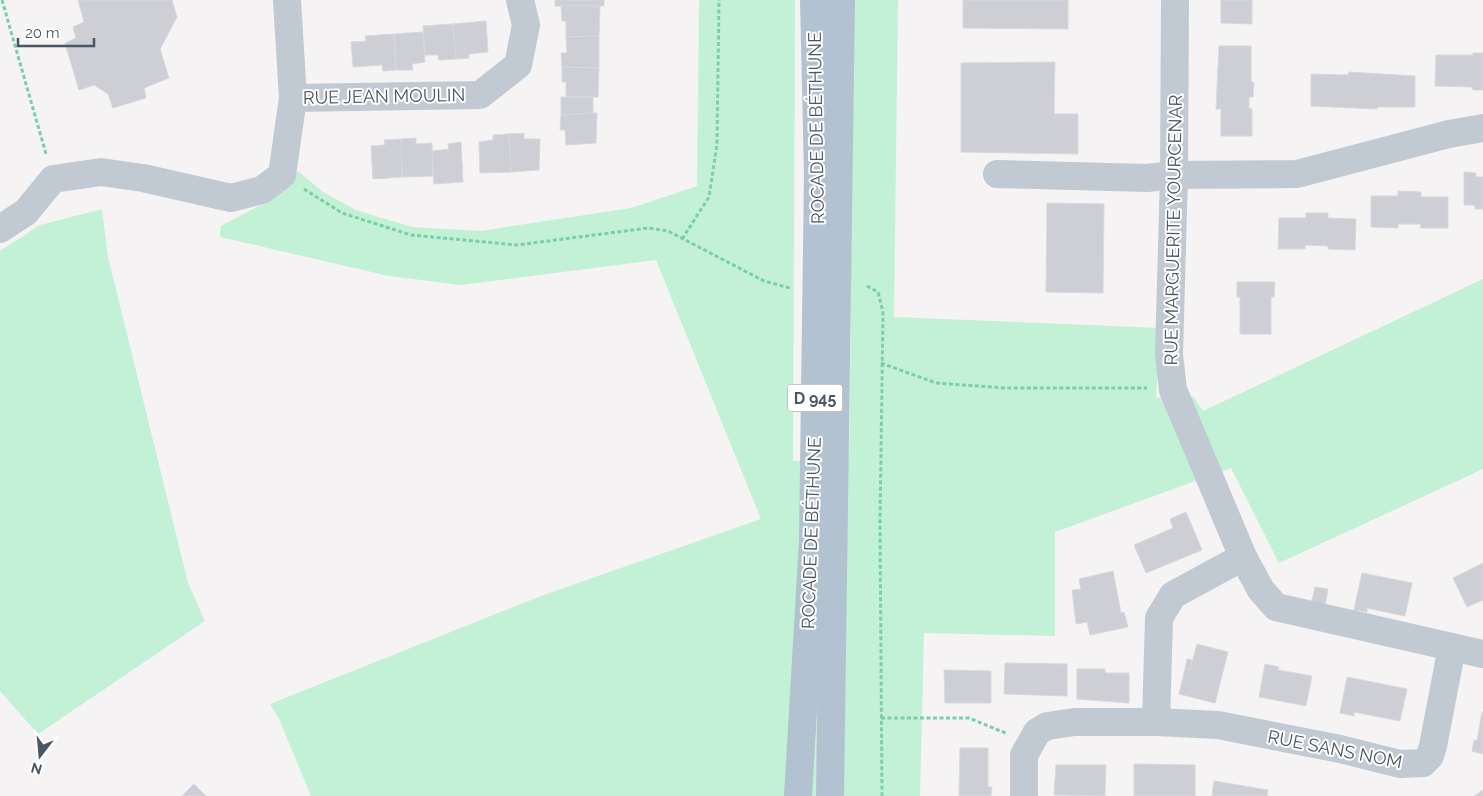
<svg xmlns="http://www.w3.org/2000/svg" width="1483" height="796" viewBox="0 0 1483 796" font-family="Raleway,sans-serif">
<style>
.green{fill:#c3f1d5}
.building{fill:#cdcfd5;stroke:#d7d9de}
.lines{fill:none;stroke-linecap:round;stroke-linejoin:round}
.path{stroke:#7ad0a6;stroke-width:3;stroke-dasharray:4 2.5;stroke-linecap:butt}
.minor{stroke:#c1cad2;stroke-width:28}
.major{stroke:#b3c2d1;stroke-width:28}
.labels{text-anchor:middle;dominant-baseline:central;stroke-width:4;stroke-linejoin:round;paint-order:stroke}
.shield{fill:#fff;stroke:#808990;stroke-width:1}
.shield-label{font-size:16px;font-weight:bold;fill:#4a5661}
.street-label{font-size:18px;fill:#4a5661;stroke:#fff}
</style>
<rect width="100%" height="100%" fill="#f5f3f3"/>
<!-- green -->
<g class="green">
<polygon points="699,0 795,0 793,461 849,459 851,316 846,0 898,0 894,317 1161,328 1156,398 1193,396 1203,411 1483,279 1483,469 1279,563 1231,468 1055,532 1055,636 924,633 920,796 311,796 279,719 270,704 541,596 761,519 656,260 461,285 389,276 220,237 221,226 270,200 298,171 323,192 356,210 412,227 481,231 631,208 697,186"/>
<polygon points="102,209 108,257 188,583 205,621 38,734 0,691 0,251 40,225"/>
</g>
<!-- building -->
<g class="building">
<polygon points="78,0 172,0 177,17 160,49 169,78 144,88 146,98 113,108 108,94 94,85 79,90 65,43 76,38 73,27 84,22"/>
<rect x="555" y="0" width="49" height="6"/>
<polygon points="963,0 1068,0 1068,29 963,28"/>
<polygon points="1221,0 1252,0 1252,24 1221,23"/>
<polygon points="561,6 600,6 599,36 566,37 566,21 562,21"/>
<polygon points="486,21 488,52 469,54 469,58 456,59 453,24"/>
<polygon points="453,24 456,59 439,60 438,55 425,55 423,26"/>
<polygon points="423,32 425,62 412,64 413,70 396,70 394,34"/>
<polygon points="394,34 396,70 383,71 382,65 353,67 351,42 366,41 365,36"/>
<polygon points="599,36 599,68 562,67 561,53 567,53 566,37"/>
<polygon points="1219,46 1251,46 1251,82 1254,82 1253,97 1249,97 1249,108 1252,109 1252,136 1221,136 1221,109 1216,109"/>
<polygon points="1473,53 1483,53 1483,90 1473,90 1472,87 1435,86 1436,55 1473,55"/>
<polygon points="1055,62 1054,114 1078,114 1078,154 961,152 961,63"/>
<polygon points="562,67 599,68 598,97 566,97 566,82 562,82"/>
<polygon points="1349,72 1415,76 1415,107 1377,107 1377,109 1311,106 1311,74 1348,75"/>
<polygon points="561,97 593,97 593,113 561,115"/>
<polygon points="593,113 597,113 596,143 566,145 565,130 560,130 561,115"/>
<polygon points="524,133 524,139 540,139 539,170 511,172 509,134"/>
<polygon points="509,134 511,172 480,173 479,142 493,140 493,135"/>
<polygon points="416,138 416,144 432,143 433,176 402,177 401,139"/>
<polygon points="401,139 402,177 373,179 371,146 385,145 384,140"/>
<polygon points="461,142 463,182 434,184 432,151 449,149 448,144"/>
<polygon points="1464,172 1476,173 1476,177 1483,177 1483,209 1475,209 1475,205 1464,205"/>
<polygon points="1398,191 1421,192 1421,197 1448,197 1448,228 1420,228 1421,224 1398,224 1398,228 1371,227 1371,196 1398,196"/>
<polygon points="1047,203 1104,204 1103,293 1046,292"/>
<polygon points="1306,213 1328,213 1328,218 1356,219 1355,250 1328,249 1328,246 1305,245 1305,249 1278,249 1279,218 1306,218"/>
<polygon points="1237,282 1275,282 1274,297 1271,297 1271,334 1240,334 1240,297 1237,297"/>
<polygon points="1186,512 1202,550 1146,573 1134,545 1173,528 1170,519"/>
<polygon points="1483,563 1483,600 1467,607 1453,578"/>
<polygon points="1113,571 1121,613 1124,612 1128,627 1090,635 1087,622 1076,624 1072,590 1081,589 1079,579"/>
<polygon points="1362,573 1412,583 1405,616 1367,608 1367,612 1354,610"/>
<polygon points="1315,587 1328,589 1325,606 1311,604"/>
<polygon points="1197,644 1228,652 1215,703 1179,694 1185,669 1190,670"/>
<polygon points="1187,659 1192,660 1190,670 1185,669"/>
<polygon points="1005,663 1067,664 1067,696 1004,694"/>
<polygon points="1265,664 1279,667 1278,670 1312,676 1306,706 1259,697"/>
<polygon points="1077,669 1105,669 1105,673 1129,673 1129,703 1077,699"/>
<polygon points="944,670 991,671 991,703 945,703"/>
<polygon points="1347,677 1407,689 1400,721 1354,712 1354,716 1340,713"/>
<polygon points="1482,712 1483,712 1483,754 1472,751 1474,740 1477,741"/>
<polygon points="960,748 988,748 988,787 992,787 991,796 959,796"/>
<polygon points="1134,764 1195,765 1195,796 1134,796"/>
<polygon points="1056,765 1106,765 1105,796 1054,795"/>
<polygon points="1214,781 1268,790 1267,796 1212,796"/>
<polygon points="194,784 206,796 182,796"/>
<polygon points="1483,790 1483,796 1474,796"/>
</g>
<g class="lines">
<!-- path -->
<g class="path">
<polyline points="2,0 46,154"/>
<polyline points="304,189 342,213 411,235 517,245 648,228 668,231 764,281 790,288"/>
<polyline points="682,239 709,197 717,144 719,0"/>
<polyline points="867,286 878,292 883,312 880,523 882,796"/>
<polyline points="881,363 936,383 1005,388 1147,388"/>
<polyline points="881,718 969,718 1008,734"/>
</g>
<!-- minor -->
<g class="minor">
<polyline points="1175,0 1174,175 1169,354 1173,390 1243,557 1261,590 1276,607 1483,654"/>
<polyline points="293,98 480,95 518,65 526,25 520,0"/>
<polyline points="997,174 1147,178 1174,175 1297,174 1449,134 1483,128"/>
<polyline points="0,229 26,212 53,179 101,172 143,178 231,198 262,190 282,175 293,98 287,0"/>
<polyline points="1156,722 1218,725 1340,749 1400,764 1423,763 1430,756 1433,746 1452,647"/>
<polyline points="1024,796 1024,755 1037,732 1047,726 1075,722 1156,722 1159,618 1173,595 1243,557"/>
</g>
<!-- major -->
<g class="major">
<polyline points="798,796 813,540 818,175 814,0"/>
<polyline points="830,796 841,0"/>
</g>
</g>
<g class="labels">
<!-- shield labels -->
<rect class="shield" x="787.5" y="384.5" width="55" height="27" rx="4"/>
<g class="shield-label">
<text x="815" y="398">D 945</text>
</g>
<!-- street labels -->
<g class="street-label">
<text transform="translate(384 96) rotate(-1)">RUE JEAN MOULIN</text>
<text transform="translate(816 128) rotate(-91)">ROCADE DE BÉTHUNE</text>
<text transform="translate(1173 230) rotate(-89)">RUE MARGUERITE YOURCENAR</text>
<text transform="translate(811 533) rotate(-88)">ROCADE DE BÉTHUNE</text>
<text transform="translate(1335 749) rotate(11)">RUE SANS NOM</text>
</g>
</g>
<!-- north arrow -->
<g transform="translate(40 756) rotate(196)" stroke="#ffffff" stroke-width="4" paint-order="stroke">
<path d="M0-4L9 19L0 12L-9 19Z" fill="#4a5661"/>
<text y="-8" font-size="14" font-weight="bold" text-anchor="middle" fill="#4a5661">N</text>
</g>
<!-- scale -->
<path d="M18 38v8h76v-8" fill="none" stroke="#4a5661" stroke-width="2.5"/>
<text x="25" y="38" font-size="15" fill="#4a5661" stroke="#ffffff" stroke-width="4" paint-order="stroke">20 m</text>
</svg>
